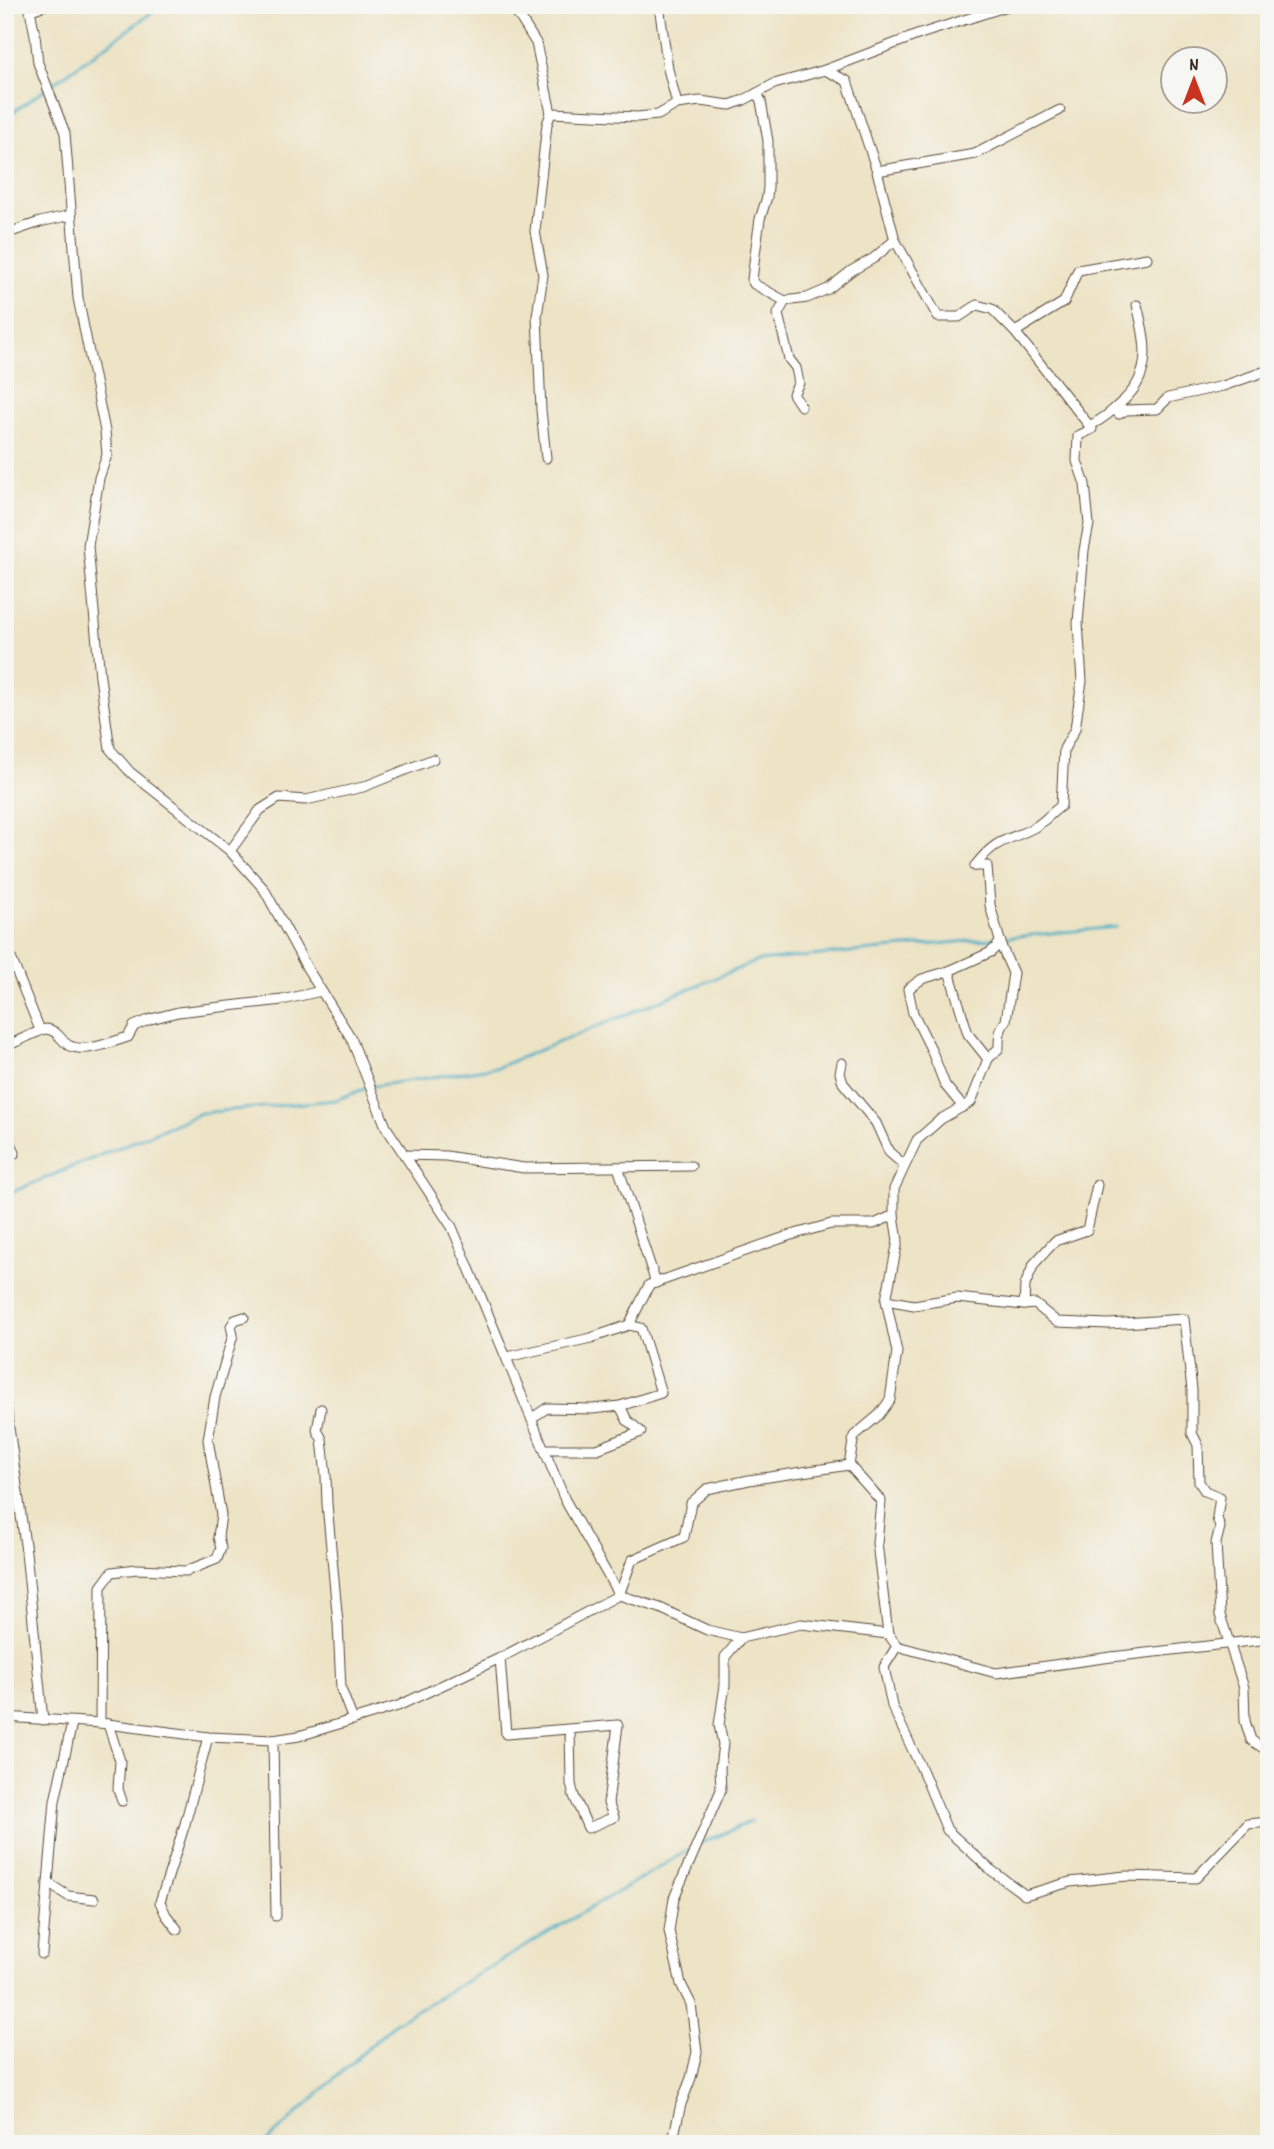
<svg xmlns="http://www.w3.org/2000/svg" width="1274" height="2149" viewBox="0 0 1274 2149" font-family="Dekko,sans-serif">
<style>
.lines{fill:none;stroke-linecap:round;stroke-linejoin:round}
.stream{stroke:#46adc6;stroke-width:2.5}
.minor-casing{stroke:#564637;stroke-width:11}
.minor{stroke:#fff;stroke-width:9}
</style>
<rect width="100%" height="100%" fill="#f6f6f2"/>
<filter id="ink" filterUnits="userSpaceOnUse"><feTurbulence type="fractalNoise" baseFrequency=".0143" numOctaves="2"/><feDisplacementMap in="SourceGraphic" scale="14" xChannelSelector="R" yChannelSelector="G"/><feConvolveMatrix kernelMatrix="1 2 1 2 8 2 1 2 1" color-interpolation-filters="sRGB"/></filter>
<filter id="wash" filterUnits="userSpaceOnUse"><feTurbulence type="fractalNoise" baseFrequency=".00686" numOctaves="4" result="noise"/><feDisplacementMap in="SourceGraphic" scale="28" xChannelSelector="R" yChannelSelector="G"/><feGaussianBlur stdDeviation="1.57" result="paint"/><feColorMatrix in="noise" values="0 0 0 0 0 0 0 0 0 0 0 0 0 0 0 0 0 1.4 0 .05"/><feComposite in="paint" operator="in"/></filter>
<g filter="url(#wash)">
<rect width="100%" height="100%" fill="#ede3c5"/>
<g class="lines">
<!-- stream -->
<g class="stream">
<polyline points="5,118 154,11 168,5"/>
<polyline points="374,1086 498,1067 757,961 1116,927"/>
<polyline points="5,1195 201,1113 335,1100 367,1088"/>
<polyline points="701,1843 752,1821"/>
<polyline points="264,2144 395,2023 692,1848"/>
</g>
</g>
</g>
<g filter="url(#ink)">
<g class="lines">
<defs>
<g id="minor">
<polyline points="29,5 35,35 38,63 65,133 78,298 105,431 107,455 99,478 88,546 100,677 110,749 130,772 230,851 264,889 307,968 351,1038 386,1127 452,1227 565,1500 619,1595 632,1560 684,1537 691,1503 707,1489 749,1480 849,1465"/>
<polyline points="509,5 521,19 536,43 551,113 637,117 658,115 677,104 700,101 730,105 744,100 774,84 825,70 920,34 1011,5"/>
<polyline points="659,5 668,69 677,104"/>
<polyline points="31,10 45,5"/>
<polyline points="825,70 847,81 877,171 895,240 938,317 959,317 977,305 992,309 1015,332 1064,302 1078,270 1147,258"/>
<polyline points="757,93 761,101 768,141 768,187 767,197 760,219 755,254 752,280 754,284 785,301 807,298 828,289 851,271 874,258 895,240"/>
<polyline points="877,171 975,154 1060,110"/>
<polyline points="5,234 40,222 71,215"/>
<polyline points="785,301 778,314 789,359 796,368 799,383 793,394 801,406"/>
<polyline points="1115,410 1119,414 1126,410 1157,409 1168,398 1223,386 1269,370"/>
<path d="M1089,426C1104,419 1113,410 1125,399C1153,372 1146,341 1137,305"/>
<polyline points="546,458 541,410 537,316 543,275 535,231 547,124 551,113"/>
<polyline points="230,851 260,810 279,798 306,800 363,787 433,759"/>
<path d="M975,866C997,837 1007,842 1035,827C1044,822 1052,812 1061,806L1064,749L1075,729L1082,681L1078,623L1084,550L1089,524L1085,484L1077,461L1078,436L1092,429L1015,332"/>
<polyline points="5,943 40,1030"/>
<polyline points="949,971 922,979 908,989 913,1013 931,1049 945,1085 963,1107"/>
<path d="M5,1046C13,1044 42,1029 46,1029C57,1030 61,1040 68,1045C84,1054 112,1042 128,1037L134,1026L151,1019L178,1012L282,1000L321,991"/>
<polyline points="988,1059 968,1034 949,971 991,952 1001,942"/>
<polyline points="842,1063 840,1073 843,1083 876,1123 889,1152 904,1165"/>
<polyline points="5,1128 15,1153"/>
<polyline points="404,1155 446,1156 524,1168 691,1166"/>
<polyline points="618,1167 656,1283"/>
<polyline points="886,1300 914,1305 957,1298 1024,1305 1025,1285 1034,1264 1055,1241 1087,1230 1097,1185"/>
<polyline points="1024,1305 1035,1304 1057,1322 1109,1324 1184,1319 1192,1390 1192,1433 1198,1445 1199,1482 1205,1491 1220,1497 1217,1518 1220,1527 1216,1543 1220,1615 1244,1688 1245,1721 1251,1740 1269,1752"/>
<polyline points="507,1357 591,1338 629,1325 649,1285 788,1236 831,1224 874,1224 894,1215"/>
<polyline points="5,1398 26,1552 43,1720"/>
<polyline points="321,1409 317,1430 322,1439 326,1476 327,1504 338,1623 341,1689 353,1720"/>
<polyline points="532,1418 547,1408 592,1409 620,1406 661,1393 641,1328 629,1325"/>
<polyline points="544,1449 597,1449 641,1432 627,1420 620,1406"/>
<path d="M888,1634L877,1543L881,1501L849,1465L854,1436L879,1415L890,1400L897,1352L886,1300L898,1241L894,1215V1189L917,1140L941,1119L971,1102L988,1059L999,1048C999,1037 999,1029 1006,1021L1013,973L1002,948L990,905L987,866H975"/>
<polyline points="897,1646 884,1667 892,1706 923,1772 947,1830 991,1870 1025,1895 1070,1882 1126,1876 1196,1878 1248,1824 1269,1822"/>
<polyline points="500,1658 506,1734 618,1725 608,1803 614,1817 588,1828 574,1796 571,1784 570,1729"/>
<polyline points="5,1717 100,1723 208,1737 273,1740 299,1736 398,1706 500,1658 619,1595 660,1608 707,1630 741,1638 801,1624 888,1634 897,1646 996,1673 1111,1657 1269,1639"/>
<polyline points="100,1723 101,1587 112,1572 137,1569 186,1571 217,1559 221,1548 218,1537 221,1515 208,1440 215,1397 233,1335 231,1326 235,1320 244,1317"/>
<polyline points="108,1724 120,1761 118,1789 122,1801"/>
<polyline points="273,1740 276,1916"/>
<polyline points="48,1883 68,1896 94,1899"/>
<polyline points="177,1929 166,1915 160,1902 185,1824 208,1737"/>
<polyline points="42,1954 55,1801 72,1723"/>
<polyline points="672,2144 681,2104 691,2078 697,2052 691,2004 681,1984 669,1931 674,1898 721,1790 720,1768 723,1744 719,1725 725,1685 725,1657 741,1638"/>
</g>
</defs>
<!-- minor casing -->
<use href="#minor" class="minor-casing"/>
<!-- minor -->
<use href="#minor" class="minor"/>
</g>
</g>
<!-- margin -->
<rect width="1274" height="2149" fill="none" stroke="#f6f6f2" stroke-width="28"/>
<!-- north arrow -->
<g transform="translate(1194 80)"><circle r="33" fill="#f6f6f2" stroke="#aba49d" stroke-width="2"/>
<path d="M0-5L12 26L0 18L-12 26Z" fill="#c8321e"/>
<text y="-10" font-size="19" font-weight="bold" text-anchor="middle" fill="#3b2a1e">N</text>
</g>
</svg>
